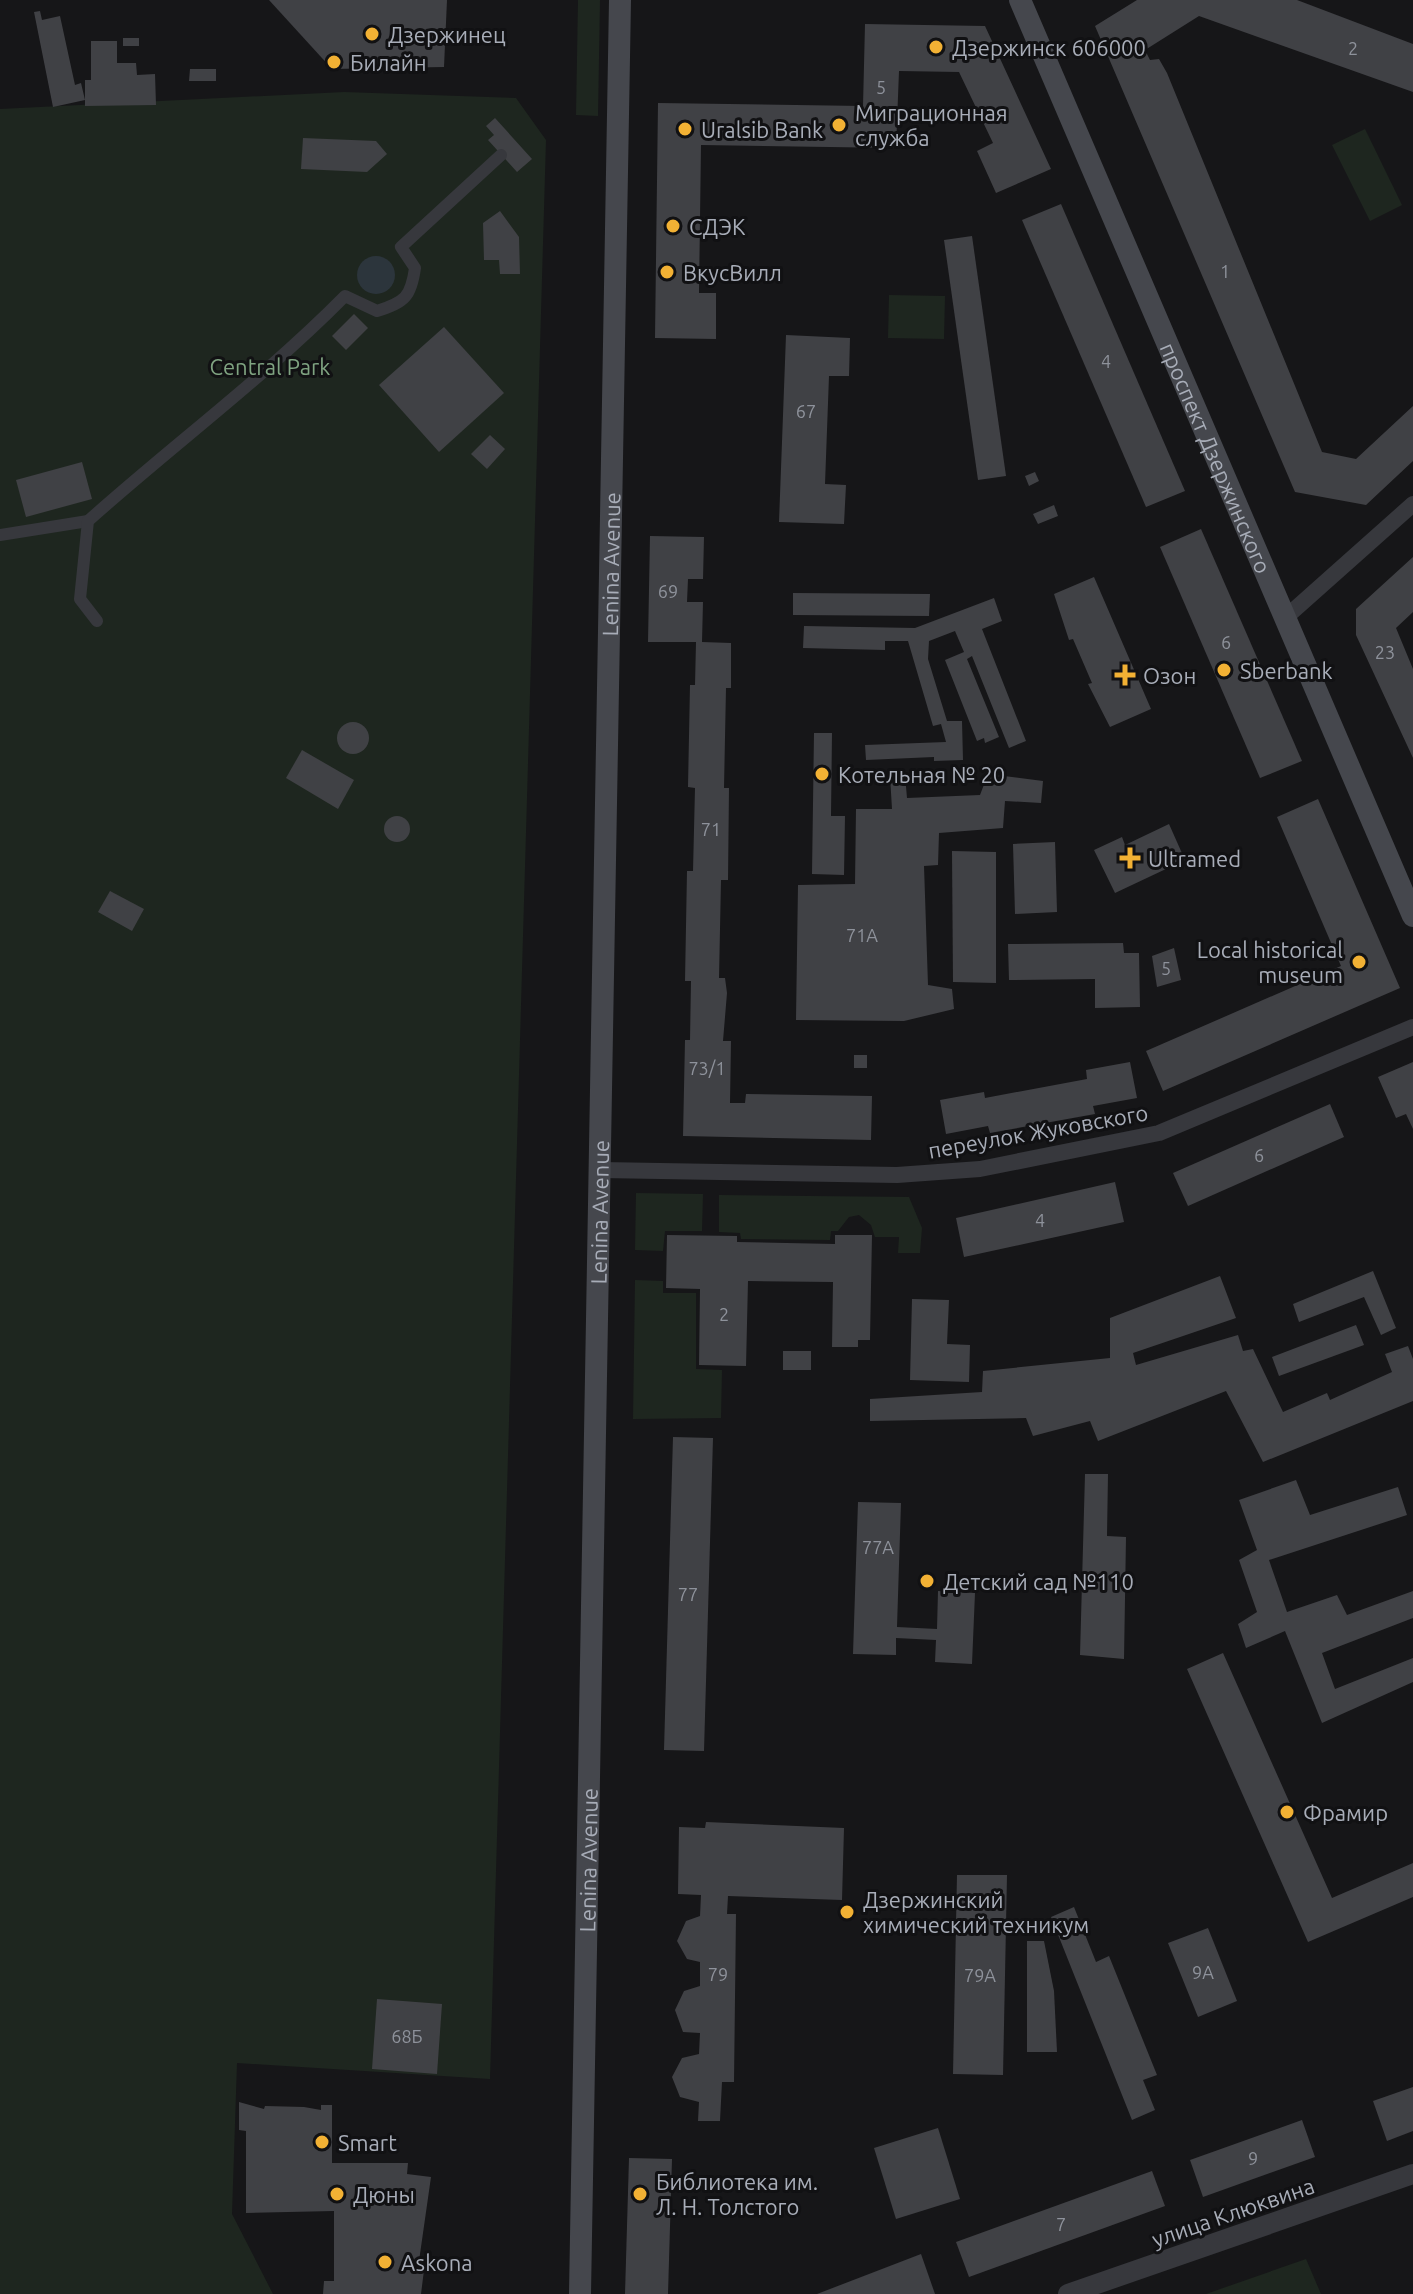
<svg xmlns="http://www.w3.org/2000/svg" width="1413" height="2294" viewBox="0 0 1413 2294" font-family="Ubuntu,sans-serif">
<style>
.green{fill:#1e261f}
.water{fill:#2c353c}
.building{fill:#404145}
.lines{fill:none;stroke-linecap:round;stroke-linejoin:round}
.pedestrian{stroke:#37383d;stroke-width:12}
.minor{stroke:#37383d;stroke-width:16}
.tertiary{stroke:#37383d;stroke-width:20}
.secondary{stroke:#45474d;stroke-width:22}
.poi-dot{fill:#f2b134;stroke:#111113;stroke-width:3}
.labels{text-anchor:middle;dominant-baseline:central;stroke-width:6;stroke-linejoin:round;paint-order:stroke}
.number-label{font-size:18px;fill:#8e929b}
.poi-label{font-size:22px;fill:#a8adb8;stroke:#111113;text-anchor:start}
.park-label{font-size:22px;fill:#7fa381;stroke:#111113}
.street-label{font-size:22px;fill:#a8adb8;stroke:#111113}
</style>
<rect width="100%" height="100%" fill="#161618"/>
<!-- green -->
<g class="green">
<polygon points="578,0 600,0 598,116 576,115"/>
<polygon points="344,92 516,98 546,140 490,2079 237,2063 232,2214 273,2294 0,2294 0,109"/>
<polygon points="1365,129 1402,205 1370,221 1332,145"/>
<polygon points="889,295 945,296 944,339 888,338"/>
<polygon points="636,1193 703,1194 702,1231 665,1231 663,1251 635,1250"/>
<polygon points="719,1195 909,1197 922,1228 920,1253 898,1253 899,1237 875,1237 871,1225 859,1215 849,1217 838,1231 831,1231 830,1240 741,1239 740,1233 719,1232"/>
<polygon points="635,1280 663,1281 663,1293 696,1293 696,1369 722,1370 721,1418 633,1419"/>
<polygon points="1306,2259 1321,2294 1206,2294"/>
</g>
<!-- water -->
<circle class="water" cx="376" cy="275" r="19"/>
<!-- building -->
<g class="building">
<polygon points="269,0 447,0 444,67 332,69"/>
<polygon points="1137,0 1297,0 1413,44 1413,92 1199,16 1145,50 1150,60 1159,59 1167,73 1322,452 1356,459 1413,406 1413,461 1366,505 1295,492 1095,26"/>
<polygon points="40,11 42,20 60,16 75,85 81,83 85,100 53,107 34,12"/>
<polygon points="865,24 985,26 1051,169 996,193 977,151 993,143 959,72 899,71 896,148 701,145 699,293 716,293 716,339 655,338 658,103 863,106"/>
<rect x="123" y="38" width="16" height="8"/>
<polygon points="91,41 117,41 117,63 136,63 137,75 155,74 156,105 85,106 85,80 91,80"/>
<polygon points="190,69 216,69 216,81 189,81"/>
<polygon points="495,118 532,159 517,172 488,140 494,135 486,126"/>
<polygon points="303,138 376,141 387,154 367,172 301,169"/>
<polygon points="1061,204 1185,491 1146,507 1022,220"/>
<polygon points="500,211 519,237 520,274 500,274 499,260 484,260 483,223"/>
<polygon points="972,236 1006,476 978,480 944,240"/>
<polygon points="354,314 368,328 346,350 332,336"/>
<polygon points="444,327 504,393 439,452 379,385"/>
<polygon points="786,335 850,338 849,376 829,376 825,484 846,485 844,524 779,522"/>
<polygon points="490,435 505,449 487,469 471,454"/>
<polygon points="82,462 92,499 26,517 16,480"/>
<polygon points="1035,472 1039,481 1029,486 1025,476"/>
<polygon points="1054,505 1058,516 1038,524 1033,514"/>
<polygon points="1201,529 1302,761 1260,778 1160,547"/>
<polygon points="650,536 704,537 703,579 688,579 687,602 703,602 702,642 731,643 731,688 726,688 724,788 729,788 728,880 721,880 719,978 725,978 727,993 723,1041 731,1041 730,1103 745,1103 746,1094 872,1096 871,1140 683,1136 685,1040 690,1040 691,981 685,981 687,871 693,871 695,788 688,787 690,685 695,685 696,642 648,642"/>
<polygon points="1413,557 1413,612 1396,628 1413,669 1413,758 1356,635 1356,609"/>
<polygon points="1094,577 1151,709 1110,727 1088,684 1092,683 1073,639 1069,640 1054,594"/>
<polygon points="793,593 930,594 929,616 793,615"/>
<polygon points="994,598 1002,621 982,629 1026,741 1009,748 972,656 967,659 999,737 985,743 984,738 977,741 945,660 964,652 955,631 929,641 928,659 947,721 962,721 963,760 934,761 934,757 866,760 865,745 946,742 941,724 933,726 908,641 885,641 885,650 803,648 804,626 915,628"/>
<circle cx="353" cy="738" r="16"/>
<polygon points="814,733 832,733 831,816 845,816 844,875 812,874"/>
<polygon points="302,750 354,780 338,809 286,778"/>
<polygon points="988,774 1043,781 1041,803 1005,801 1003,828 939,833 938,865 924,866 928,985 952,989 954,1009 904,1021 796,1020 798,885 855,884 856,809 892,809 890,776 905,775 907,798 980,795"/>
<polygon points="1318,799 1400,988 1163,1091 1146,1051 1341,966 1277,817"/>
<circle cx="397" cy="829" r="13"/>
<polygon points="1169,824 1185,860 1115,893 1094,850 1122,837 1125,845"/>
<polygon points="1055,842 1057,912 1015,914 1013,844"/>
<polygon points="952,851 996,852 996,983 953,982"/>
<polygon points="110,891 144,909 132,931 98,912"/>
<polygon points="1123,943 1124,953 1139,953 1140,1007 1095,1008 1095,979 1009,980 1008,944"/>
<polygon points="1174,948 1181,980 1157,987 1152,956"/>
<rect x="854" y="1055" width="13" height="13"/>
<polygon points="1130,1062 1137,1098 1093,1106 1095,1114 990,1133 988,1126 946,1134 940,1100 984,1092 985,1098 1087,1079 1086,1070"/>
<polygon points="1413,1062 1413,1129 1406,1114 1396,1118 1378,1077"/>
<polygon points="1330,1104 1344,1137 1188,1206 1173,1173"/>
<polygon points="1115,1182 1124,1222 964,1257 956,1218"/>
<polygon points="667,1235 737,1236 737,1242 835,1244 835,1235 872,1235 870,1340 858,1340 858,1347 832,1347 833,1282 748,1281 746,1366 699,1365 700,1289 666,1288"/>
<polygon points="1373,1271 1396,1328 1381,1335 1364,1297 1299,1322 1293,1304"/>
<polygon points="1220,1276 1236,1318 1133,1353 1136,1365 1238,1335 1243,1351 1253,1349 1283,1412 1327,1393 1330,1400 1392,1372 1385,1354 1408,1346 1413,1359 1413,1401 1263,1462 1226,1391 1098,1441 1090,1421 1033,1436 1026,1418 870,1421 870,1399 982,1392 983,1371 1110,1358 1110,1318"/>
<polygon points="912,1299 949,1300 947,1344 970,1345 969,1382 910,1380"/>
<polygon points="1356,1325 1364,1345 1279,1376 1272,1357"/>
<rect x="783" y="1351" width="28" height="19"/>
<polygon points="673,1437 713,1438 704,1751 664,1750"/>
<polygon points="1085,1474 1108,1474 1107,1536 1126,1537 1124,1659 1080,1655"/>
<polygon points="1296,1480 1310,1515 1398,1487 1407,1515 1269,1560 1287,1612 1337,1595 1347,1615 1413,1591 1413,1618 1322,1653 1335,1689 1413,1658 1413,1682 1322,1723 1285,1631 1246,1648 1238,1624 1257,1612 1239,1560 1257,1550 1239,1500"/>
<polygon points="858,1502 901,1503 897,1627 937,1629 938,1591 975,1593 972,1664 935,1662 936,1640 896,1638 896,1655 853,1654"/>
<polygon points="1223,1653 1332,1898 1413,1863 1413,1897 1308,1942 1187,1669"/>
<polygon points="706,1822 844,1828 842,1900 728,1896 727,1914 736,1914 734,2082 722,2082 720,2121 698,2121 699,2102 680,2097 672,2077 682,2058 699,2054 700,2033 683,2032 675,2010 684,1991 700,1986 700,1962 687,1959 677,1941 686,1921 700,1916 701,1895 678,1894 679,1827 705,1828"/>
<polygon points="957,1875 1007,1875 1003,2075 953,2074"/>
<polygon points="1074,1907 1096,1962 1109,1956 1157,2075 1143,2080 1155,2110 1132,2120 1051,1917"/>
<polygon points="1208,1928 1237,2001 1198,2017 1168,1943"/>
<polygon points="1027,1941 1044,1941 1054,1991 1057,2052 1027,2052"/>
<polygon points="377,1999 442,2004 437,2074 372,2069"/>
<polygon points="1413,2087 1413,2131 1387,2141 1373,2101"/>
<polygon points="239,2102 264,2109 265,2106 304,2107 321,2110 321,2105 332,2105 332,2163 408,2163 407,2174 431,2177 418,2268 424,2270 421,2294 323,2294 324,2281 334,2281 334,2211 246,2213 246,2131 239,2130"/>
<polygon points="1302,2120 1315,2157 1203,2197 1190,2160"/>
<polygon points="938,2128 960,2199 896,2219 874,2148"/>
<polygon points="629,2158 672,2159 668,2294 625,2294"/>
<polygon points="1152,2171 1165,2206 969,2277 956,2242"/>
<polygon points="921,2254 935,2294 817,2294"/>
</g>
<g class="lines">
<!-- pedestrian -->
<g class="pedestrian">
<polyline points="0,535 88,521"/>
<path d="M97,621L80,599L88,521C173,445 265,377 345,296L377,311C405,302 411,297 415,268L401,247L501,155"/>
</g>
<!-- minor -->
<g class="minor">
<polyline points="1285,618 1413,504"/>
<polyline points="601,1170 897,1175 980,1169 1159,1133 1413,1027"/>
</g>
<!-- tertiary -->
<polyline class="tertiary" points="1068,2294 1413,2174"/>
<!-- secondary -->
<g class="secondary">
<path id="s1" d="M1020,0L1413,916"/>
<path id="s2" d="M580,2294L620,0"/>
</g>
</g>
<!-- markers -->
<g class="poi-dot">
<circle cx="372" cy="34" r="8"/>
<circle cx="936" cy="47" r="8"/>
<circle cx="334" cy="62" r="8"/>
<circle cx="839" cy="125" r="8"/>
<circle cx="685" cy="129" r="8"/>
<circle cx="673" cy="226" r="8"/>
<circle cx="667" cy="272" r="8"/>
<circle cx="1224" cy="670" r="8"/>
<path d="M1121 663h8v8h8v8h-8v8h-8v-8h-8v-8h8z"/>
<circle cx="822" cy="774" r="8"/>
<path d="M1126 846h8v8h8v8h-8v8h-8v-8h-8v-8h8z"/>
<circle cx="1359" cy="962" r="8"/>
<circle cx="927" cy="1581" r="8"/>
<circle cx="1287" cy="1812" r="8"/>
<circle cx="847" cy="1912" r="8"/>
<circle cx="322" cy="2142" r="8"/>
<circle cx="337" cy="2194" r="8"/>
<circle cx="640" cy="2194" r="8"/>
<circle cx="385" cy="2262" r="8"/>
</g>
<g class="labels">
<!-- number labels -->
<g class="number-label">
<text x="1353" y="48">2</text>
<text x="881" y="87">5</text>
<text x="1225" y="271">1</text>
<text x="1106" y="361">4</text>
<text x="806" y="411">67</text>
<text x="668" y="591">69</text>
<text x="1226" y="642">6</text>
<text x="1385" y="652">23</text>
<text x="711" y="829">71</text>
<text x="862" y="935">71А</text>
<text x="1166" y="968">5</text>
<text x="707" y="1068">73/1</text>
<text x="1259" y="1155">6</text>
<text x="1040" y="1220">4</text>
<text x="724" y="1314">2</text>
<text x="878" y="1547">77А</text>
<text x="688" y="1594">77</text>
<text x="1203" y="1972">9А</text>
<text x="718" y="1974">79</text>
<text x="980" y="1975">79А</text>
<text x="407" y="2036">68Б</text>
<text x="1253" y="2158">9</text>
<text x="1061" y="2224">7</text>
</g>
<!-- poi labels -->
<g class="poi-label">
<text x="388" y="34">Дзержинец</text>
<text x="952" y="47">Дзержинск 606000</text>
<text x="350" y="62">Билайн</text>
<text x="855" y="112">Миграционная<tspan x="855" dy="25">служба</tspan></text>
<text x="701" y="129">Uralsib Bank</text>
<text x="689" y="226">СДЭК</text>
<text x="683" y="272">ВкусВилл</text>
<text x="1240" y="670">Sberbank</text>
<text x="1143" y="675">Озон</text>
<text x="838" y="774">Котельная № 20</text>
<text x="1148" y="858">Ultramed</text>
<text x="1343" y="949" text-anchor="end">Local historical<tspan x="1343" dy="25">museum</tspan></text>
<text x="943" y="1581">Детский сад №110</text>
<text x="1303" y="1812">Фрамир</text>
<text x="863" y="1899">Дзержинский<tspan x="863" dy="25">химический техникум</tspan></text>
<text x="338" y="2142">Smart</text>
<text x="656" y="2181">Библиотека им.<tspan x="656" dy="25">Л. Н. Толстого</tspan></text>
<text x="353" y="2194">Дюны</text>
<text x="401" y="2262">Askona</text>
</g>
<!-- park labels -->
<g class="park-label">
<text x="270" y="366">Central Park</text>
</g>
<!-- street labels -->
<g class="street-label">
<text stroke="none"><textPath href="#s1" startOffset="498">проспект Дзержинского</textPath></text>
<text stroke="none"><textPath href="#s2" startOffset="1730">Lenina Avenue</textPath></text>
<text transform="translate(1038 1131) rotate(-10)">переулок Жуковского</text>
<text stroke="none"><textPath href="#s2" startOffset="1082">Lenina Avenue</textPath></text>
<text stroke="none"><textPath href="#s2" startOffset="434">Lenina Avenue</textPath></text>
<text transform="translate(1233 2212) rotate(-19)">улица Клюквина</text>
</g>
</g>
</svg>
